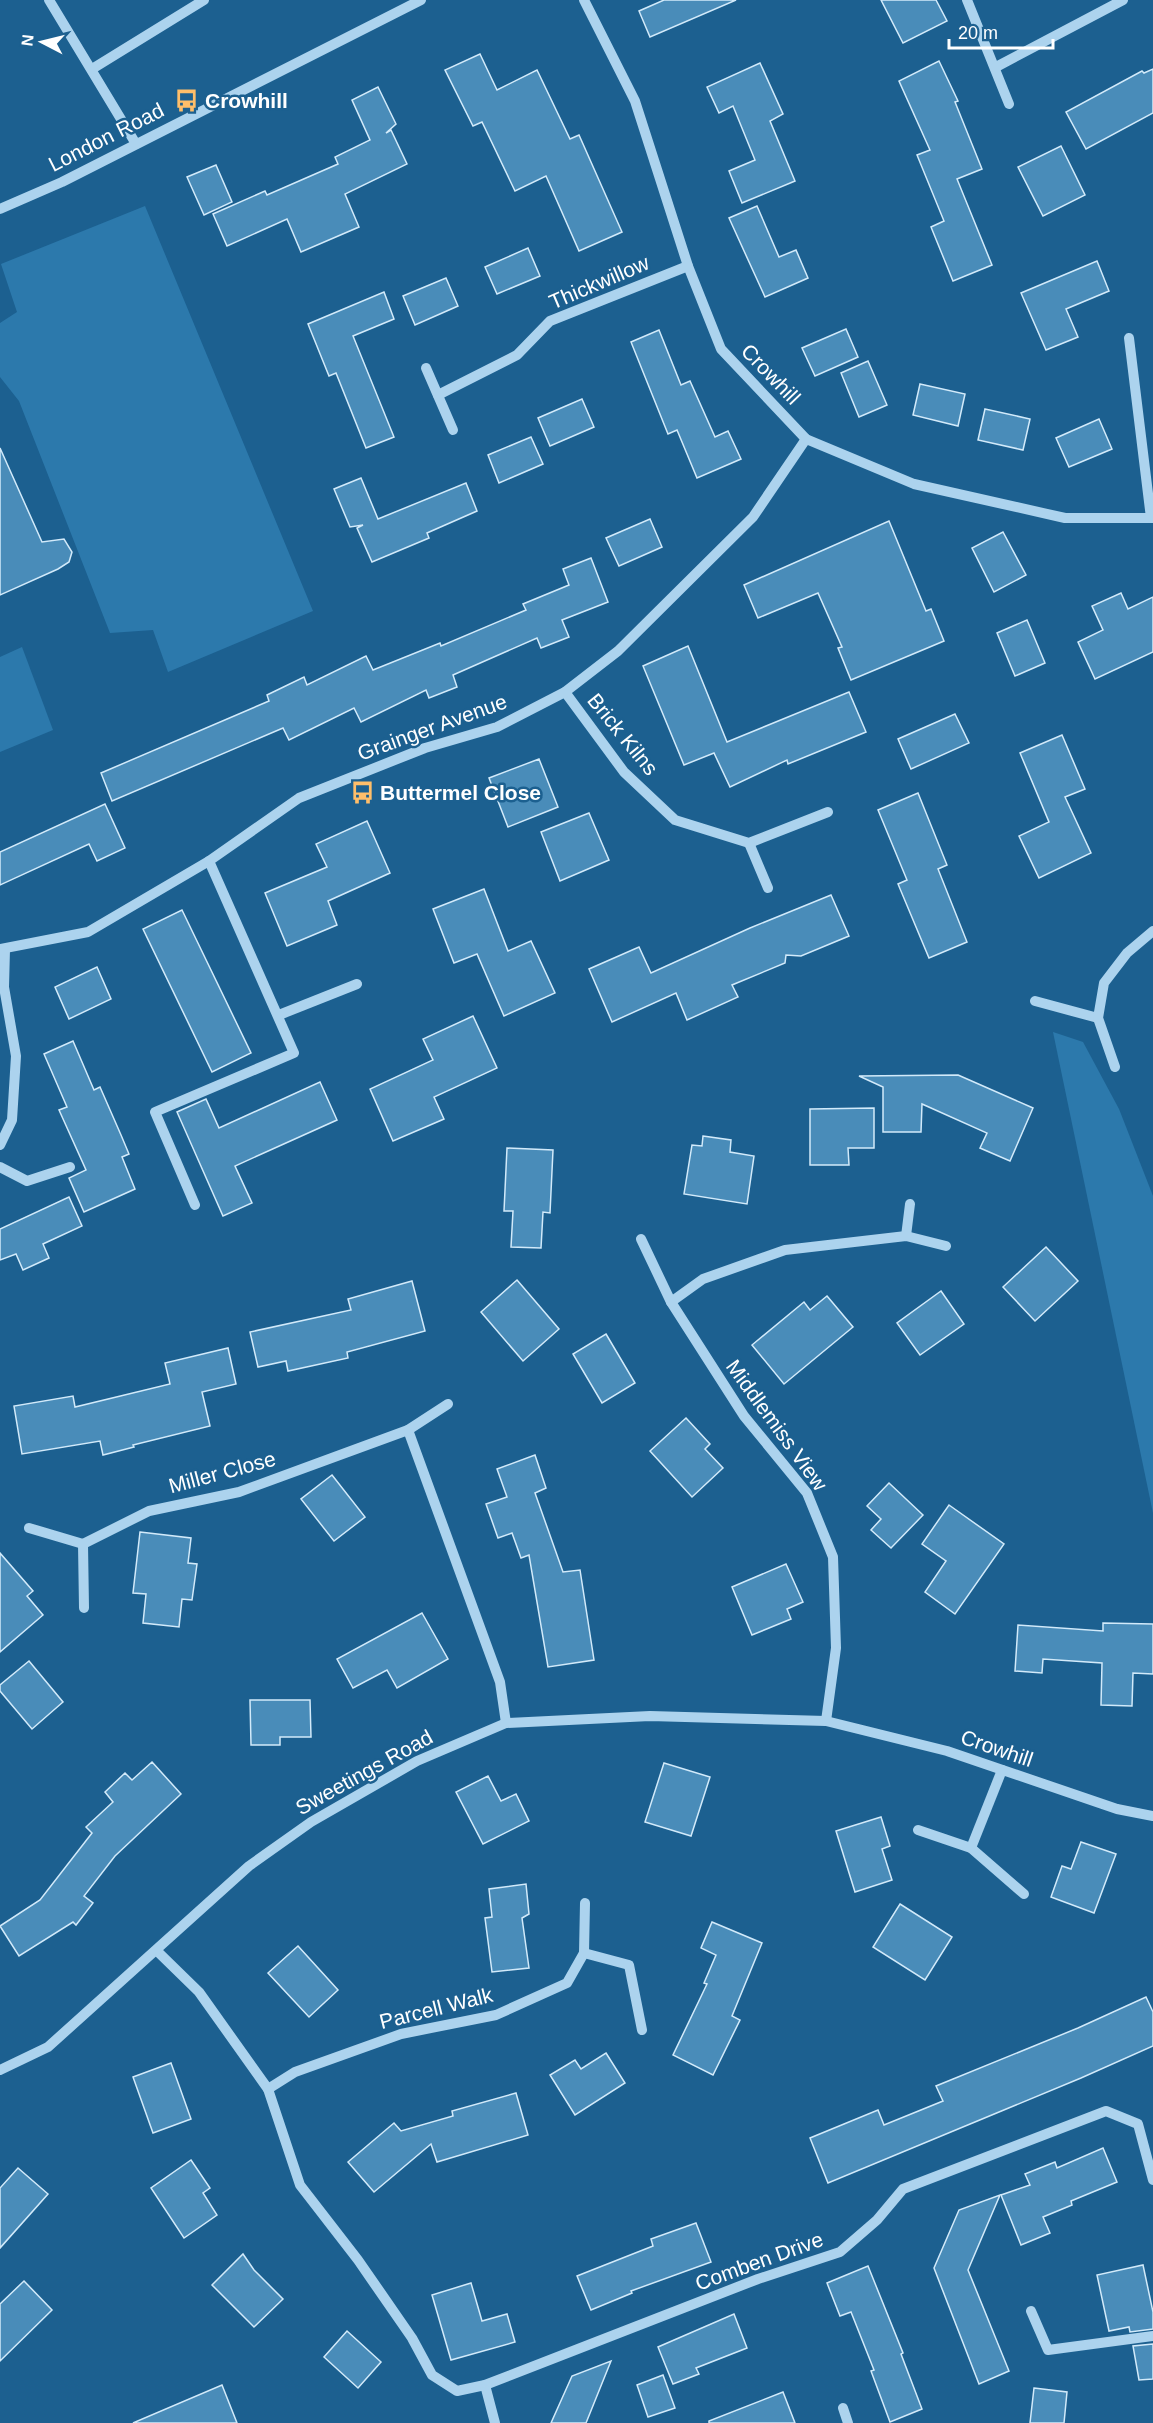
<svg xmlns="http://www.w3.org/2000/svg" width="1153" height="2423" viewBox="0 0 1153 2423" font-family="Arial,sans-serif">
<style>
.green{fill:#2c79ac}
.building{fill:#498cb9;stroke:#d2eafa;stroke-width:1.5}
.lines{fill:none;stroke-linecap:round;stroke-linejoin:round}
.minor{stroke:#acd3ee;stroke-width:10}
.labels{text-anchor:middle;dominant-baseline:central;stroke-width:5;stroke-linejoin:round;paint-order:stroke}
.poi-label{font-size:21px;font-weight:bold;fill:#fff;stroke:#1c6090;text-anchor:start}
.street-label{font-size:21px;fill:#fff;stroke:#1c6090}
</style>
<rect width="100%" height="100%" fill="#1c6090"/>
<!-- green -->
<g class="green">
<polygon points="145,206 313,611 168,672 153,630 110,633 19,401 0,377 0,323 17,312 1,264"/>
<polygon points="22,647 53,730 0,752 0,657"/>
<polygon points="1053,1032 1083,1042 1119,1109 1153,1196 1153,1513"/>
</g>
<!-- building -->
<g class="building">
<polygon points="664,0 736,0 650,37 639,11"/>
<polygon points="881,0 936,0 947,21 903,43"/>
<polygon points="480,54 497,90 537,70 570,139 579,135 622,232 579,251 546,176 515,191 482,122 473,126 445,70"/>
<polygon points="939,61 958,101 955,102 982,169 957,179 992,265 953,281 931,227 944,221 917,155 930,150 899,81"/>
<polygon points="760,63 783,114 770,121 795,181 742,203 729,171 755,160 733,106 719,113 707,87"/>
<polygon points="1153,69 1153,113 1086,149 1066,112 1142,71 1144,73"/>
<polygon points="378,87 396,124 386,133 391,130 407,164 345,194 359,227 301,252 287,219 227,246 213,214 265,191 267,195 338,164 335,157 370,140 352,100"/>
<polygon points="1061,146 1085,195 1043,216 1018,167"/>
<polygon points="216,165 232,202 204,215 187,177"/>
<polygon points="757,206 779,257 796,250 808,278 765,297 729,218"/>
<polygon points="528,248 540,276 497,294 485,267"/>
<polygon points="1097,261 1109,291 1066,309 1078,337 1046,350 1021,293"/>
<polygon points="446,278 458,306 415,325 403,296"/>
<polygon points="384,292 394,319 353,336 394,437 366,448 336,373 329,376 308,324"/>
<polygon points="846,329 858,357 815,376 802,348"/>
<polygon points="659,330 681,385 690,381 715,437 728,431 741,459 697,478 677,430 668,434 631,342"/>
<polygon points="868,361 887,405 859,417 841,373"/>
<polygon points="920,384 965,394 958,426 913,415"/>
<polygon points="582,399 594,427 550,446 538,418"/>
<polygon points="985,409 1030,419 1023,450 978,440"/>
<polygon points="1099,419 1112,449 1069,467 1056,438"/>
<polygon points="531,437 543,464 499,483 488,455"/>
<polygon points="0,448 42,542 64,539 72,552 69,562 58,569 0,595"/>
<polygon points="361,478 378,519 466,483 477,511 427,533 429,538 372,562 357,528 363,525 350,527 334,489"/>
<polygon points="650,519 662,547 619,566 606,538"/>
<polygon points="889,521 926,611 931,609 944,641 851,680 838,648 842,647 818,593 758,618 744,585"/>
<polygon points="1003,532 1026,575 994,592 972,548"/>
<polygon points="591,558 608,602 562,620 569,637 541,648 537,638 453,675 457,687 429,698 426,690 361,722 354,708 289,740 283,728 112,801 101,773 269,701 267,695 304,677 307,685 366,656 373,670 440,643 441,646 526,610 523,604 569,585 563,569"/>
<polygon points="1121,593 1128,609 1153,597 1153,652 1095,679 1078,642 1103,630 1092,606"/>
<polygon points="1027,620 1045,663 1015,676 997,633"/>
<polygon points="688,646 727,742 849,692 866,732 788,764 787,760 730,787 714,753 684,765 643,666"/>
<polygon points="955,714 969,743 911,769 898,739"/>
<polygon points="1062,735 1085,789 1065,797 1091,853 1039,878 1019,836 1049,822 1020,753"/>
<polygon points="539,759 558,807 508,827 489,778"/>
<polygon points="918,793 947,865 938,869 967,942 929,958 898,884 907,880 878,810"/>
<polygon points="105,804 125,848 97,861 89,844 0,885 0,852"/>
<polygon points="589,813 609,860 560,881 541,832"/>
<polygon points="367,821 390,873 328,901 337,925 287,946 265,893 327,867 316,844"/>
<polygon points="484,889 508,951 531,941 555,993 504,1016 477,954 454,963 433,909"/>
<polygon points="831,895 849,936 801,956 786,955 785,963 732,985 738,997 687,1020 676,993 612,1022 589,969 639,947 651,973 750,928"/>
<polygon points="182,910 251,1053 212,1072 143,929"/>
<polygon points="97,967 111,999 69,1019 55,987"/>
<polygon points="473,1016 497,1068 434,1097 444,1119 393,1141 370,1089 433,1060 423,1039"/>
<polygon points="73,1041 94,1090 100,1087 121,1135 129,1154 122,1157 135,1189 84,1212 69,1178 86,1170 59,1110 67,1107 44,1054"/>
<polygon points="958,1075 1033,1108 1010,1161 980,1148 987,1133 922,1104 921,1132 883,1132 883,1087 859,1076"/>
<polygon points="320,1082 337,1120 235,1166 252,1203 223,1216 177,1112 206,1099 219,1128"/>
<polygon points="874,1108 874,1148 848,1148 849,1165 810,1165 810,1109"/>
<polygon points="703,1136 731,1140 730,1152 754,1156 747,1204 684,1194 692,1145 702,1146"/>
<polygon points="507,1148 553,1150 550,1213 543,1212 541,1248 511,1247 513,1211 504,1211"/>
<polygon points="69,1197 82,1226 43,1244 49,1258 23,1270 16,1254 0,1260 0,1229"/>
<polygon points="1046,1247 1078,1281 1035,1321 1003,1287"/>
<polygon points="517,1280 559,1329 523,1361 481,1312"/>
<polygon points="412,1281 425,1331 347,1352 348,1358 288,1371 286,1361 258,1367 250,1332 351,1310 348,1299"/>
<polygon points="941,1291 964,1324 920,1355 897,1323"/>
<polygon points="827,1296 853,1327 784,1384 752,1345 804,1302 810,1310"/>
<polygon points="606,1334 635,1383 602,1403 573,1354"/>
<polygon points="228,1348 236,1384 202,1392 210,1426 133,1445 134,1447 103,1455 100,1441 22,1454 14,1406 73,1396 75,1407 170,1384 165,1363"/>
<polygon points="686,1418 710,1444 705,1449 723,1468 692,1497 650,1451"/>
<polygon points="535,1455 546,1488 535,1493 563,1572 580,1570 594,1660 548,1667 529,1555 521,1558 512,1533 498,1538 486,1504 507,1497 497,1469"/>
<polygon points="332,1475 365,1517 334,1541 301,1499"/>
<polygon points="889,1483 923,1515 891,1548 871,1530 881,1519 867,1506"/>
<polygon points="949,1505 1004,1544 955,1614 925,1592 946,1561 922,1544"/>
<polygon points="140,1532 191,1538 188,1563 197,1564 192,1600 182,1599 179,1627 143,1623 146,1594 133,1593"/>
<polygon points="0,1553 33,1591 27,1596 43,1615 0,1652"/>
<polygon points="786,1564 803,1602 787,1609 791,1619 752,1635 732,1587"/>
<polygon points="422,1613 448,1659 397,1688 387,1670 353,1688 337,1659"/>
<polygon points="1103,1623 1153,1624 1153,1674 1133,1673 1132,1706 1101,1705 1102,1663 1043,1659 1042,1673 1015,1671 1018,1625 1103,1631"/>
<polygon points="29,1661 63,1702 32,1729 0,1691 0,1685"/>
<polygon points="250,1700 310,1700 311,1737 280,1737 280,1745 251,1745"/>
<polygon points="152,1762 181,1794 115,1856 84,1896 93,1903 76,1925 73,1922 19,1956 0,1926 40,1900 92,1833 86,1827 113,1802 105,1792 125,1773 132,1780"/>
<polygon points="664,1763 710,1777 691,1836 645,1822"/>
<polygon points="488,1776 501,1801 516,1794 529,1821 483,1844 456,1792"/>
<polygon points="881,1817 890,1846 882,1849 892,1880 855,1892 836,1831"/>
<polygon points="1081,1842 1116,1854 1094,1913 1051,1897 1062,1866 1071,1869"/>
<polygon points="526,1884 529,1914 522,1918 529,1968 492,1972 485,1918 492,1917 489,1889"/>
<polygon points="900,1904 952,1937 925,1980 873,1947"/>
<polygon points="712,1922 762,1943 732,2016 740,2020 713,2075 673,2055 707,1984 704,1983 716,1955 701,1948"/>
<polygon points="298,1946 338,1990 309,2017 268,1973"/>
<polygon points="1146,1997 1153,2012 1153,2046 1081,2078 828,2183 810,2138 878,2110 884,2125 943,2101 936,2086 1078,2028"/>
<polygon points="606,2053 625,2083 575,2115 550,2075 575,2060 581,2069"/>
<polygon points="171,2063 191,2119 153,2133 133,2077"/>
<polygon points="516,2093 528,2135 437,2162 431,2144 374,2192 348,2162 394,2123 401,2131 453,2116 452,2111"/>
<polygon points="1103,2148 1117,2182 1071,2201 1072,2205 1043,2217 1050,2233 1021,2245 1001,2195 1030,2185 1025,2174 1055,2162 1057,2168"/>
<polygon points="191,2160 210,2188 203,2193 217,2215 184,2238 151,2188"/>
<polygon points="18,2168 48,2194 0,2248 0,2188"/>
<polygon points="1000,2195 968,2270 1009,2371 979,2384 934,2268 959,2210"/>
<polygon points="696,2223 711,2262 631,2291 632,2293 591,2310 577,2276 653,2246 651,2239"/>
<polygon points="243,2254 254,2270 283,2299 254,2327 212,2285"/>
<polygon points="1143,2265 1153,2312 1153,2329 1130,2332 1129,2327 1109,2331 1097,2275"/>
<polygon points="868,2266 903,2353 901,2354 922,2409 890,2422 871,2371 874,2370 851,2312 840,2316 827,2283"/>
<polygon points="24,2281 52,2310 0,2361 0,2304"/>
<polygon points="471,2283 482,2321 507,2314 515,2342 451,2360 432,2295"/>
<polygon points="734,2314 747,2348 696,2368 699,2374 673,2384 658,2347"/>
<polygon points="347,2331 381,2362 358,2388 324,2357"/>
<polygon points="1153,2344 1153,2379 1139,2380 1133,2346"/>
<polygon points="611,2361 586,2423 551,2423 572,2376"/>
<polygon points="663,2375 675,2408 648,2417 637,2385"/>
<polygon points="222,2385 237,2423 133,2423"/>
<polygon points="1034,2388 1067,2392 1064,2423 1030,2423"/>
<polygon points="783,2392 795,2423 709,2423 709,2421"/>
</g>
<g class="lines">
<!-- minor -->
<g class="minor">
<polyline points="49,0 136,144"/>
<polyline points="584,0 635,101 688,266 721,349 806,439 914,484 1065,518 1153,518"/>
<polyline points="967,0 1009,104"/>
<polyline points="996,67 1123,0"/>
<polyline points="92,69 204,0"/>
<polyline points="0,209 62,182 421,0"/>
<polyline points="1129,338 1151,518"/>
<polyline points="426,368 453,430"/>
<polyline points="438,395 517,355 550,321 688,266"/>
<polyline points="565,692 624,772 675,820 749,843 828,812"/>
<polyline points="749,843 768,888"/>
<polyline points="0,949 88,932 209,861 299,798 425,748 497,727 565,692 618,651 753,517 806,439"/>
<polyline points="1035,1001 1098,1018"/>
<polyline points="279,1015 357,984"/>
<polyline points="1115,1067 1098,1018 1104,983 1127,953 1153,931"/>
<polyline points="0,1145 12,1120 16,1056 4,987 5,949"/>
<polyline points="0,1167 27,1181 70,1167"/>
<polyline points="195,1205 155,1112 294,1053 209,861"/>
<polyline points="906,1236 910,1204"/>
<polyline points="641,1239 671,1302 744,1416 807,1493 833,1557 836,1648 826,1721"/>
<polyline points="671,1302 703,1279 785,1250 906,1236 946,1246"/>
<polyline points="408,1430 500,1682 506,1723"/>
<polyline points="29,1528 83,1544"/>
<polyline points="84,1608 83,1544 149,1511 239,1492 408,1430 448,1404"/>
<polyline points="918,1830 971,1848 1024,1894"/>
<polyline points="971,1848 1002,1770"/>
<polyline points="157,1951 199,1992 268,2089 300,2185 358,2260 412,2338 432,2375 457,2391 485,2385 758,2279 840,2252 877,2220 903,2189 1106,2111 1138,2124 1153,2180"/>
<polyline points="584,1953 629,1965 642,2030"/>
<polyline points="0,2070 48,2047 249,1866 311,1822 417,1761 506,1723 650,1716 826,1721 947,1751 1117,1809 1153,1816"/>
<polyline points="268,2089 295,2072 401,2034 496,2015 567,1983 584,1953 585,1903"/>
<polyline points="1031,2311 1048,2350 1153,2336"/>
<polyline points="485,2385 495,2423"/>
<polyline points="843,2408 848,2423"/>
</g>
</g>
<!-- icons -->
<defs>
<symbol id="bus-bare" viewBox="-9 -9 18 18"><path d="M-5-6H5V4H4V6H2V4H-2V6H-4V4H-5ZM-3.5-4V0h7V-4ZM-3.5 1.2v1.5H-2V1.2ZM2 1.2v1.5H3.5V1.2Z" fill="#febe6a" stroke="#1c6090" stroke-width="2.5" paint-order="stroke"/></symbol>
</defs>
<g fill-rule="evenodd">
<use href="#bus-bare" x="170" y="84" width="33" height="33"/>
<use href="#bus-bare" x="346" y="776" width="33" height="33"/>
</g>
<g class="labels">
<!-- poi labels -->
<g class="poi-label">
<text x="205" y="100">Crowhill</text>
<text x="380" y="792">Buttermel Close</text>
</g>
<!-- street labels -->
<g class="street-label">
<text transform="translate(106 137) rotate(-27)">London Road</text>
<text transform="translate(599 282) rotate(-23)">Thickwillow</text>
<text transform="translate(771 374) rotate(46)">Crowhill</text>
<text transform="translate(432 727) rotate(-20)">Grainger Avenue</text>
<text transform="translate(623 734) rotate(51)">Brick Kilns</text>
<text transform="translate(777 1425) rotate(54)">Middlemiss View</text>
<text transform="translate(222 1472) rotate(-15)">Miller Close</text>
<text transform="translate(997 1748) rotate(19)">Crowhill</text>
<text transform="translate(364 1772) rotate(-29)">Sweetings Road</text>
<text transform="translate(436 2008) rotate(-14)">Parcell Walk</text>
<text transform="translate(759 2261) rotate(-20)">Comben Drive</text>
</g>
</g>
<!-- north arrow -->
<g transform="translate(42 42) rotate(277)" stroke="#1c6090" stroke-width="4.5" paint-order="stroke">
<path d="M0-4.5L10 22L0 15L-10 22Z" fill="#ffffff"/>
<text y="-9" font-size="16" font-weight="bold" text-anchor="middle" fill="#ffffff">N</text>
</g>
<!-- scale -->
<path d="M949 39v9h104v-9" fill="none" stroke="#ffffff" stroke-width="3"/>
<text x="958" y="39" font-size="18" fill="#ffffff" stroke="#1c6090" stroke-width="4.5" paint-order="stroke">20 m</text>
</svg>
